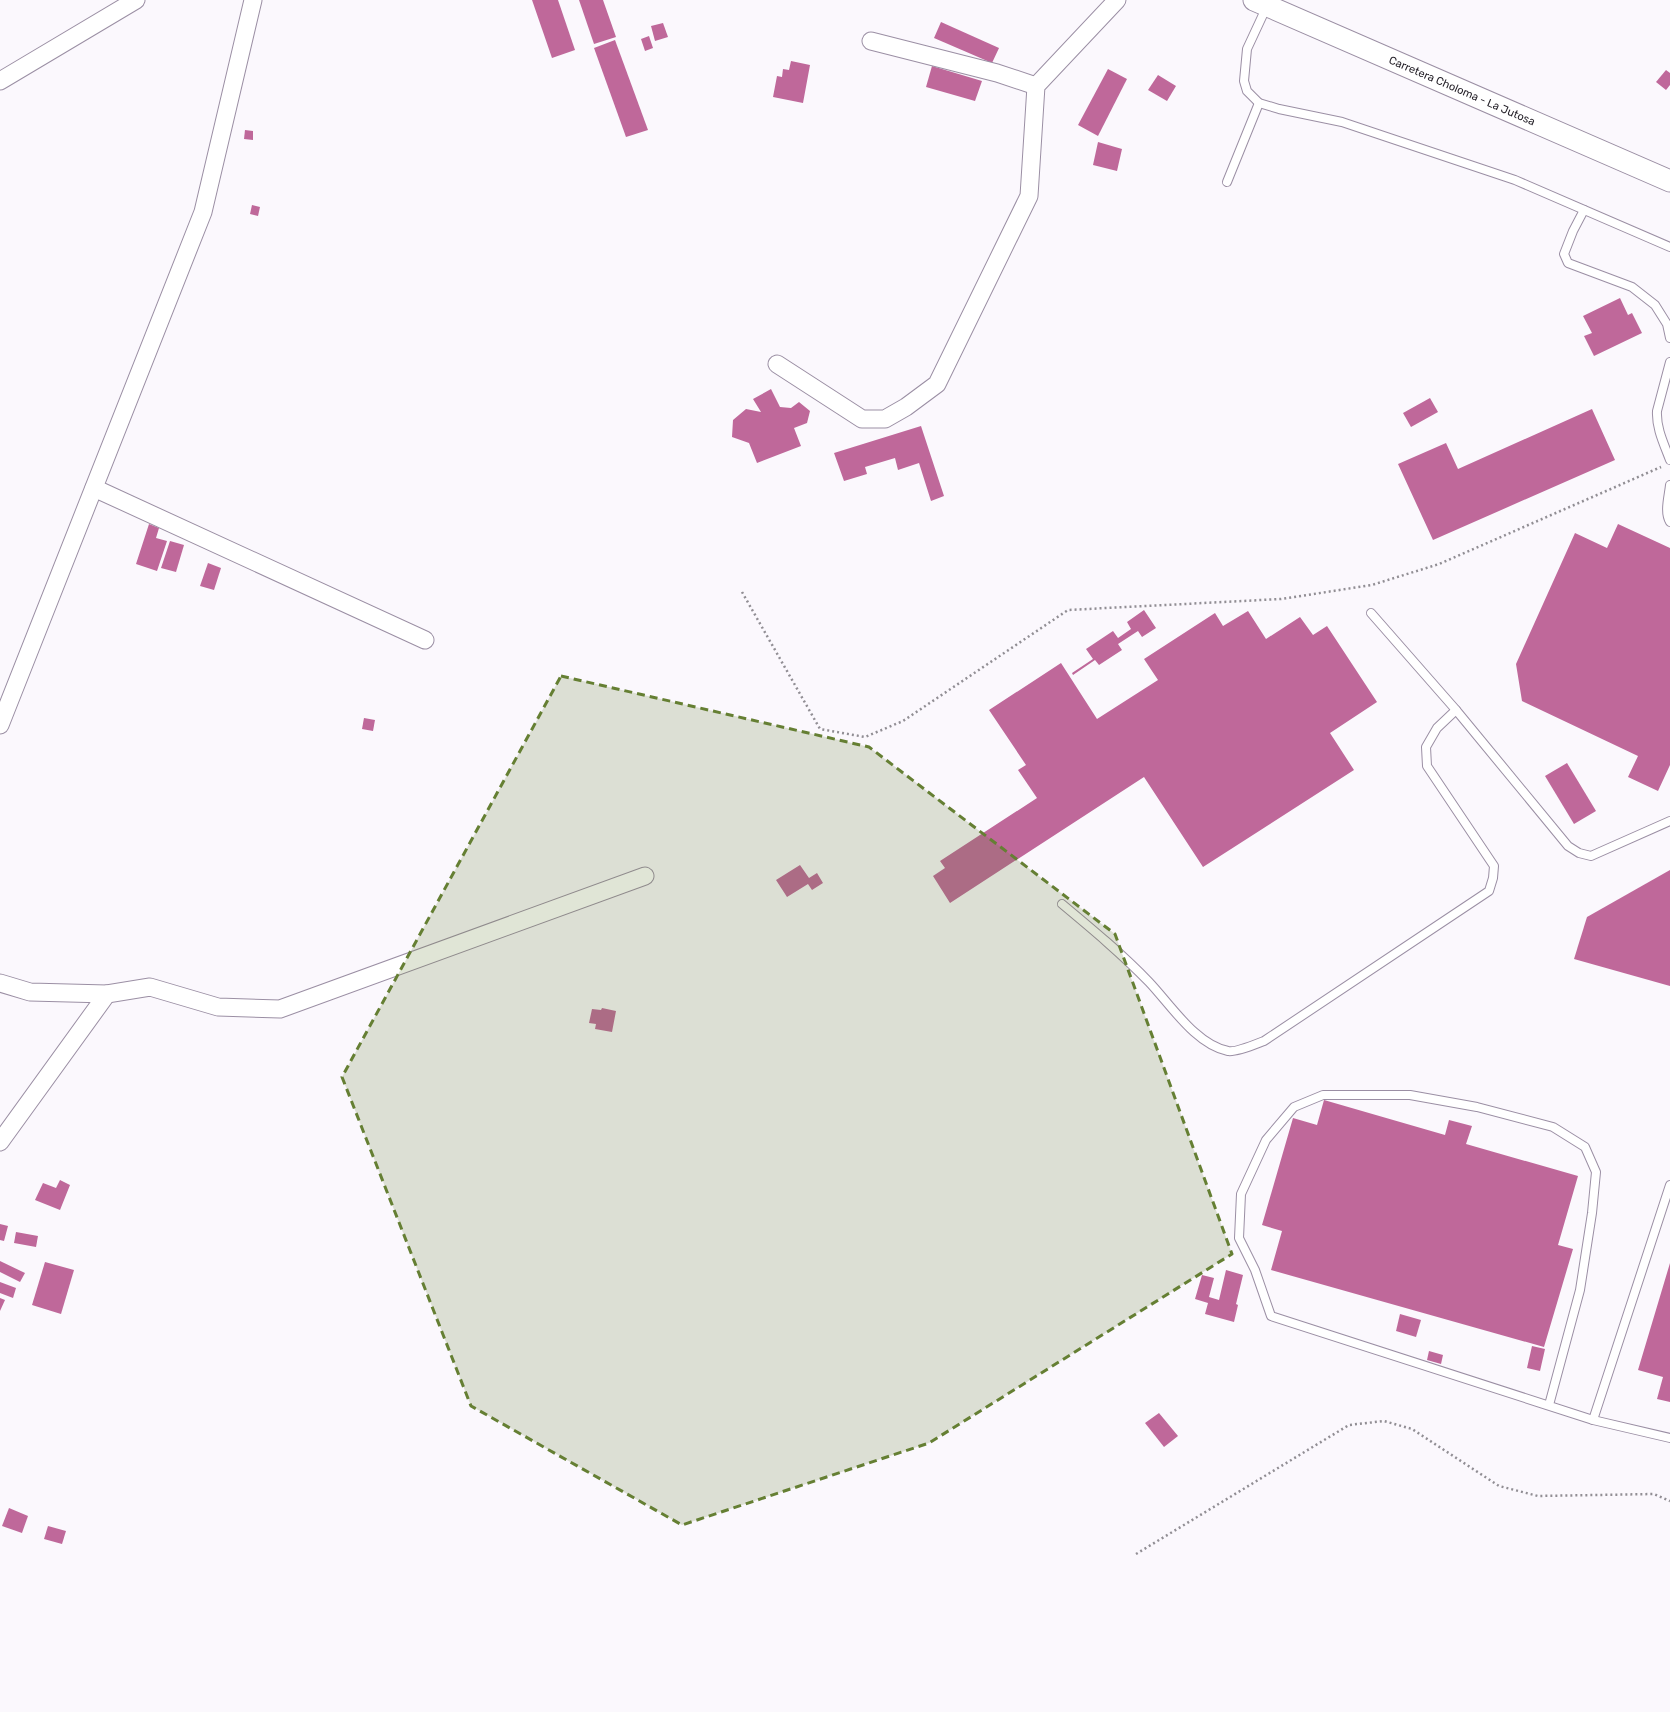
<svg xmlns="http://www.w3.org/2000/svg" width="1670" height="1712" viewBox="0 0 1670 1712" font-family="Rubik,sans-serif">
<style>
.building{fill:#bf689a}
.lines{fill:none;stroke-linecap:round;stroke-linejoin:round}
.service-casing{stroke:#9b8fa4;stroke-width:10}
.minor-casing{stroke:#9b8fa4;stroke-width:19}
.tertiary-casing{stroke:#9b8fa4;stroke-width:23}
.path{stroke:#918e94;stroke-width:2.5;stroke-dasharray:2 3;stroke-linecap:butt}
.service{stroke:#fff;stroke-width:8}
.minor{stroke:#fff;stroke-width:17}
.tertiary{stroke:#fff;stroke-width:21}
.marked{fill:#657f33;fill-opacity:0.2;stroke:#657f33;stroke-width:3;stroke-dasharray:8 5;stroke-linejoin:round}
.labels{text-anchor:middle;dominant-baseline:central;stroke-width:4;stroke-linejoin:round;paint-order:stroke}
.street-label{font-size:11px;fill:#242028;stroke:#fbf8fd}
</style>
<rect width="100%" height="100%" fill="#fbf8fd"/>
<!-- building -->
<g class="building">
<polygon points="532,0 558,0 575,50 552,58"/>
<polygon points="579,0 603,0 616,37 594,44"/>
<polygon points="941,22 999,48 992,63 934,38"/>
<polygon points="663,23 668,37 655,41 651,26"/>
<polygon points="649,36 653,48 645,51 641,39"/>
<polygon points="615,40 648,130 626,137 594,48"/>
<polygon points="791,61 810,65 803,103 773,97 777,76 782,77 783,69 789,70"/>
<polygon points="932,66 982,81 975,101 926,87"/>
<polygon points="1108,69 1127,79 1098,136 1078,125"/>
<polygon points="1666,70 1670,73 1670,85 1666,90 1656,82"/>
<polygon points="1158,75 1176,86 1167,101 1148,90"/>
<polygon points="245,130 253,131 253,140 244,139"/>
<polygon points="1098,142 1122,149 1117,171 1093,165"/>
<polygon points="252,205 260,207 258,216 250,214"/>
<polygon points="1620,298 1628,315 1632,313 1642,333 1594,356 1584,336 1592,333 1583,316"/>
<polygon points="771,389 780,407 791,408 799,402 810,411 807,423 794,428 801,446 757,463 749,443 732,437 733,420 746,409 761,412 753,399"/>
<polygon points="1430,398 1438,412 1411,427 1403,413"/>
<polygon points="1592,409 1615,460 1433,540 1398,464 1446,443 1458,469"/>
<polygon points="921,426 944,496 931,501 919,463 898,470 895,458 865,467 867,474 844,481 834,453"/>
<polygon points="149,524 159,528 156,538 167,541 157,571 136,564"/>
<polygon points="1618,524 1670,548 1670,765 1658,791 1628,777 1638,756 1522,701 1516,664 1575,533 1607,548"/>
<polygon points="170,541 184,545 176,572 161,568"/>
<polygon points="208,563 221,568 214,590 200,586"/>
<polygon points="1144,610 1156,628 1142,637 1138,631 1118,644 1122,650 1099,665 1095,660 1073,675 1072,673 1093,659 1086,649 1113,631 1118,638 1131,629 1127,622"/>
<polygon points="1248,611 1266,639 1300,617 1313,635 1327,626 1377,702 1330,733 1354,770 1203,867 1144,777 950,903 933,876 945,868 940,861 1037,798 1018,770 1026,765 989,710 1061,663 1097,719 1158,680 1144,659 1215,613 1223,626"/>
<polygon points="364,718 375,720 373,731 362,729"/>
<polygon points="1567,763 1596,811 1574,824 1545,776"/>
<polygon points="800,865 809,878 817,873 823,883 812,890 808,884 787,897 776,880"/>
<polygon points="1670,870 1670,986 1574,959 1587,917"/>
<polygon points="602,1008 616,1011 612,1032 595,1029 596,1024 589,1023 592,1009 601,1010"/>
<polygon points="1324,1100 1445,1135 1449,1120 1472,1126 1466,1144 1578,1176 1558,1245 1573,1249 1544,1347 1271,1270 1282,1231 1262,1225 1293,1118 1317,1125"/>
<polygon points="60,1180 70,1185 60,1210 35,1200 43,1183 56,1188"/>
<polygon points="0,1224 8,1226 4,1241 0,1240"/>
<polygon points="16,1232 38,1236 36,1247 14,1243"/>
<polygon points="0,1261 25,1273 20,1282 0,1272"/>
<polygon points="45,1262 74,1270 61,1314 32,1305"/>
<polygon points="1670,1263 1670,1402 1657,1399 1663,1377 1638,1370"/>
<polygon points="1226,1270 1243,1275 1236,1304 1238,1305 1234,1322 1205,1314 1208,1303 1195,1299 1202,1275 1214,1278 1209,1297 1219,1300"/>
<polygon points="0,1282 16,1288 13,1298 0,1293"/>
<polygon points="0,1298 5,1300 0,1311"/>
<polygon points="1400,1314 1421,1320 1416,1337 1396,1331"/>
<polygon points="1532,1346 1545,1349 1540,1371 1527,1368"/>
<polygon points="1429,1351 1443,1355 1441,1364 1427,1360"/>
<polygon points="1159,1413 1178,1436 1164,1447 1145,1423"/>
<polygon points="9,1508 28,1516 22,1533 2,1526"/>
<polygon points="48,1526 66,1531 62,1544 44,1539"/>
</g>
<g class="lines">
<defs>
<g id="service">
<polyline points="1267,6 1247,49 1244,81 1247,91 1259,103 1279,109 1342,122 1515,180 1670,247"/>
<polyline points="1227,182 1259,103"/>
<polyline points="1584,210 1573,231 1564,254 1568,263 1632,287 1655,305 1667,324 1670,338"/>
<path d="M1670,362L1657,411C1656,428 1664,444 1670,460"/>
<path d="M1670,485C1669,496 1664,512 1670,522"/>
<polyline points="1371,613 1456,710 1568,846 1579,853 1591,856 1670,821"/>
<path d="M1062,904C1092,929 1122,954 1149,982C1170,1004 1196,1045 1228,1051C1235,1053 1256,1044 1264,1041L1489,891L1493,878L1494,866L1427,766L1426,747L1437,728L1456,710"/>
<polyline points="1549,1405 1580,1290 1592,1213 1596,1172 1585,1147 1553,1127 1477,1107 1410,1095 1323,1095 1294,1107 1266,1140 1241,1194 1239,1238 1255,1270 1271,1316 1593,1420 1670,1438"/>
<polyline points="1593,1420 1670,1185"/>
</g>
<g id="minor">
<polyline points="871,41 997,73 1036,86"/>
<polyline points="0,81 136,0"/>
<polyline points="777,364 862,419 885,419 906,407 937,384 1029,196 1036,86 1117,0"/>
<polyline points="94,488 425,640"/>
<polyline points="0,725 203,212 253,0"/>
<polyline points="0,983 30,992 107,994 150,987 218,1007 280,1009 645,876"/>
<polyline points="0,1142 107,994"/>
</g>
<g id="tertiary">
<path id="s1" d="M1254,0L1670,181"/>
</g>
</defs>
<!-- service casing -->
<use href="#service" class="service-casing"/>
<!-- minor casing -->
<use href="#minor" class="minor-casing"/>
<!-- tertiary casing -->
<use href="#tertiary" class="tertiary-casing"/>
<!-- path -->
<g class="path">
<polyline points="742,592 820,729 865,737 903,721 1068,610 1281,599 1372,585 1439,564 1661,467"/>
<polyline points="1136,1554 1349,1425 1384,1421 1412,1429 1499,1486 1538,1496 1654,1494 1670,1501"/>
</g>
<!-- service -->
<use href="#service" class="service"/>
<!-- minor -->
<use href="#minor" class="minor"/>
<!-- tertiary -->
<use href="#tertiary" class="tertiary"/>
</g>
<!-- marked area -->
<path class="marked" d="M561,676L869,747L1115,934L1232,1254L929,1443L682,1525L471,1406L342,1077Z"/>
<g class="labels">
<!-- street labels -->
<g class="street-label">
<text stroke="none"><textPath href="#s1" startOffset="227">Carretera Choloma - La Jutosa</textPath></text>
</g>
</g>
</svg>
